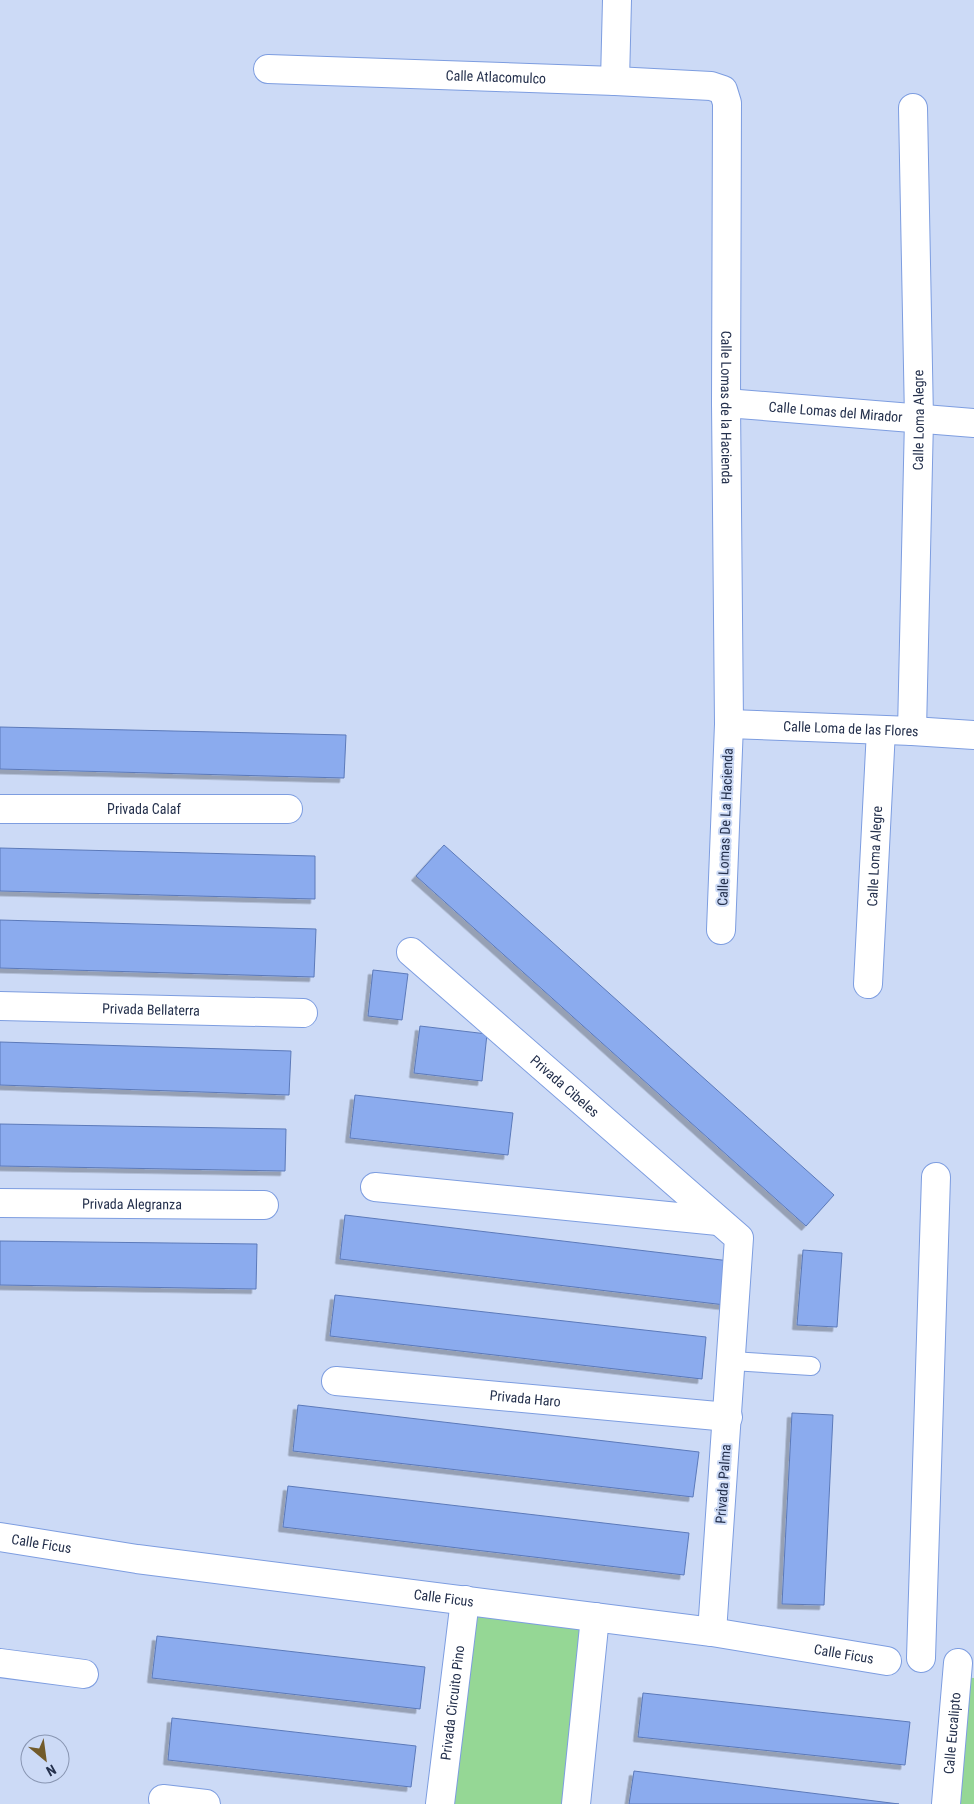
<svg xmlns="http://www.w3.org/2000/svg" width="974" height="1804" viewBox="0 0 974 1804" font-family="'Roboto Condensed',sans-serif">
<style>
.green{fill:#95d795}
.building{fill:#8babee;stroke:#5c7aba;filter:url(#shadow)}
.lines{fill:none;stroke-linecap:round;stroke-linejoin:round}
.service-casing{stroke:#7d9de0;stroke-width:20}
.minor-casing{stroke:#7d9de0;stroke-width:30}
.service{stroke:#fff;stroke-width:18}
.minor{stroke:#fff;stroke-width:28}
.labels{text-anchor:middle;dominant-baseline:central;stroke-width:4;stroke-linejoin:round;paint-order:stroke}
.street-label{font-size:14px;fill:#24304c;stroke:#ccdaf6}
</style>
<defs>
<filter id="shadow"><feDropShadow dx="-4.5" dy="4.5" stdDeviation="0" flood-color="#0004"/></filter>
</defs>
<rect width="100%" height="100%" fill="#ccdaf6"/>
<!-- green -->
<g class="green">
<polygon points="464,1613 592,1629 574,1804 441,1804"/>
<polygon points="960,1677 974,1678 974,1804 948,1804"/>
</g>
<!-- building -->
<g class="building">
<polygon points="0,727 346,735 344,778 0,769"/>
<polygon points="444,845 834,1195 806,1226 416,876"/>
<polygon points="0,848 315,856 315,899 0,891"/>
<polygon points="0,920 316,929 314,977 0,968"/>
<polygon points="373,970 408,974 402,1020 368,1016"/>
<polygon points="420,1026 487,1034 482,1081 414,1073"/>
<polygon points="0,1042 291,1051 289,1095 0,1085"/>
<polygon points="355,1095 513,1113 508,1155 350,1138"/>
<polygon points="0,1124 286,1129 285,1171 0,1166"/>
<polygon points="345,1215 730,1261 725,1305 340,1259"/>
<polygon points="0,1241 257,1244 256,1289 0,1285"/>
<polygon points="803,1250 842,1253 837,1327 797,1325"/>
<polygon points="335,1295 706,1337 702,1379 330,1336"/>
<polygon points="298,1405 699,1452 693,1497 293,1451"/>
<polygon points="792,1413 833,1415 824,1605 782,1604"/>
<polygon points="288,1486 689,1533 684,1575 283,1527"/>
<polygon points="157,1636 425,1667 420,1709 152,1678"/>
<polygon points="643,1693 910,1722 905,1765 638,1737"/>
<polygon points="172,1718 416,1746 411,1787 168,1760"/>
<polygon points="634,1771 899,1804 629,1804"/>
</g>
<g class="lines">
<defs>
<polyline id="service" points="732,1361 811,1366"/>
<g id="minor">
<path id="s1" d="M268,69L615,81L711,86L723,90L727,103L726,403L729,724L721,930"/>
<polyline points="615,81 617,0"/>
<path id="s2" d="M726,403L974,423"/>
<path id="s3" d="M729,724L912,731L974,735"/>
<path id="s4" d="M912,731L919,419L913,108"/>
<path id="s5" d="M0,809H288"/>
<path id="s6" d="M411,952L739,1238L712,1632"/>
<path id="s7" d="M868,984L881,730"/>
<path id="s8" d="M0,1006L303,1013"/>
<polyline points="375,1187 718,1221"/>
<path id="s9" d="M0,1203L264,1205"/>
<path id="s10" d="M336,1381L728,1417"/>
<path id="s11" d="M0,1537L137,1559L712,1632L887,1661"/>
<polyline points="921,1658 936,1177"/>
<polyline points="0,1663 84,1674"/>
<polyline points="163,1799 206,1804"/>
<path id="s12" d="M440,1804L465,1600"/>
<polyline points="576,1804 595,1617"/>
<path id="s13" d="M946,1804L958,1663"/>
</g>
</defs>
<!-- service casing -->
<use href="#service" class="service-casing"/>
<!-- minor casing -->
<use href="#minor" class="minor-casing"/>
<!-- service -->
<use href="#service" class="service"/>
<!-- minor -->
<use href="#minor" class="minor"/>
</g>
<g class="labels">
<!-- street labels -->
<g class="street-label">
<text stroke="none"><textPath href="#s1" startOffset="228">Calle Atlacomulco</textPath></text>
<text stroke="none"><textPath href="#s1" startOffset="774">Calle Lomas de la Hacienda</textPath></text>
<text stroke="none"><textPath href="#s2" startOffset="110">Calle Lomas del Mirador</textPath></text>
<text stroke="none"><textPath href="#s4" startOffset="311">Calle Loma Alegre</textPath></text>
<text stroke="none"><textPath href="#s3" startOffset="122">Calle Loma de las Flores</textPath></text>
<text stroke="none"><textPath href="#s5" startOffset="144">Privada Calaf</textPath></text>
<text transform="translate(725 827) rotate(-88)">Calle Lomas De La Hacienda</text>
<text stroke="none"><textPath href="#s7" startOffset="128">Calle Loma Alegre</textPath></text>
<text stroke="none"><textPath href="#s8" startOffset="151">Privada Bellaterra</textPath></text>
<text stroke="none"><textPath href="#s6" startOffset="204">Privada Cibeles</textPath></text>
<text stroke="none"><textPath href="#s9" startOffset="132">Privada Alegranza</textPath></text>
<text stroke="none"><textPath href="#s10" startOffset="190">Privada Haro</textPath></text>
<text transform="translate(723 1484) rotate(-86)">Privada Palma</text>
<text stroke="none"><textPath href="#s11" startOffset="42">Calle Ficus</textPath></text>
<text stroke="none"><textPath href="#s11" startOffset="448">Calle Ficus</textPath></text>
<text stroke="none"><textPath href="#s11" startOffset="852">Calle Ficus</textPath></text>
<text stroke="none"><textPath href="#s12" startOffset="102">Privada Circuito Pino</textPath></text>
<text stroke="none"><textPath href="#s13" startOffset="71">Calle Eucalipto</textPath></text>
</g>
</g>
<!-- north arrow -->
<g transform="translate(45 1759) rotate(151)"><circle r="24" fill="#ccdaf6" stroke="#8996b2"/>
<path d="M0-4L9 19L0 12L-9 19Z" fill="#725b2b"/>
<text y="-8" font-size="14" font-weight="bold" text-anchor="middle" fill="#24304c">N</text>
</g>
</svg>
